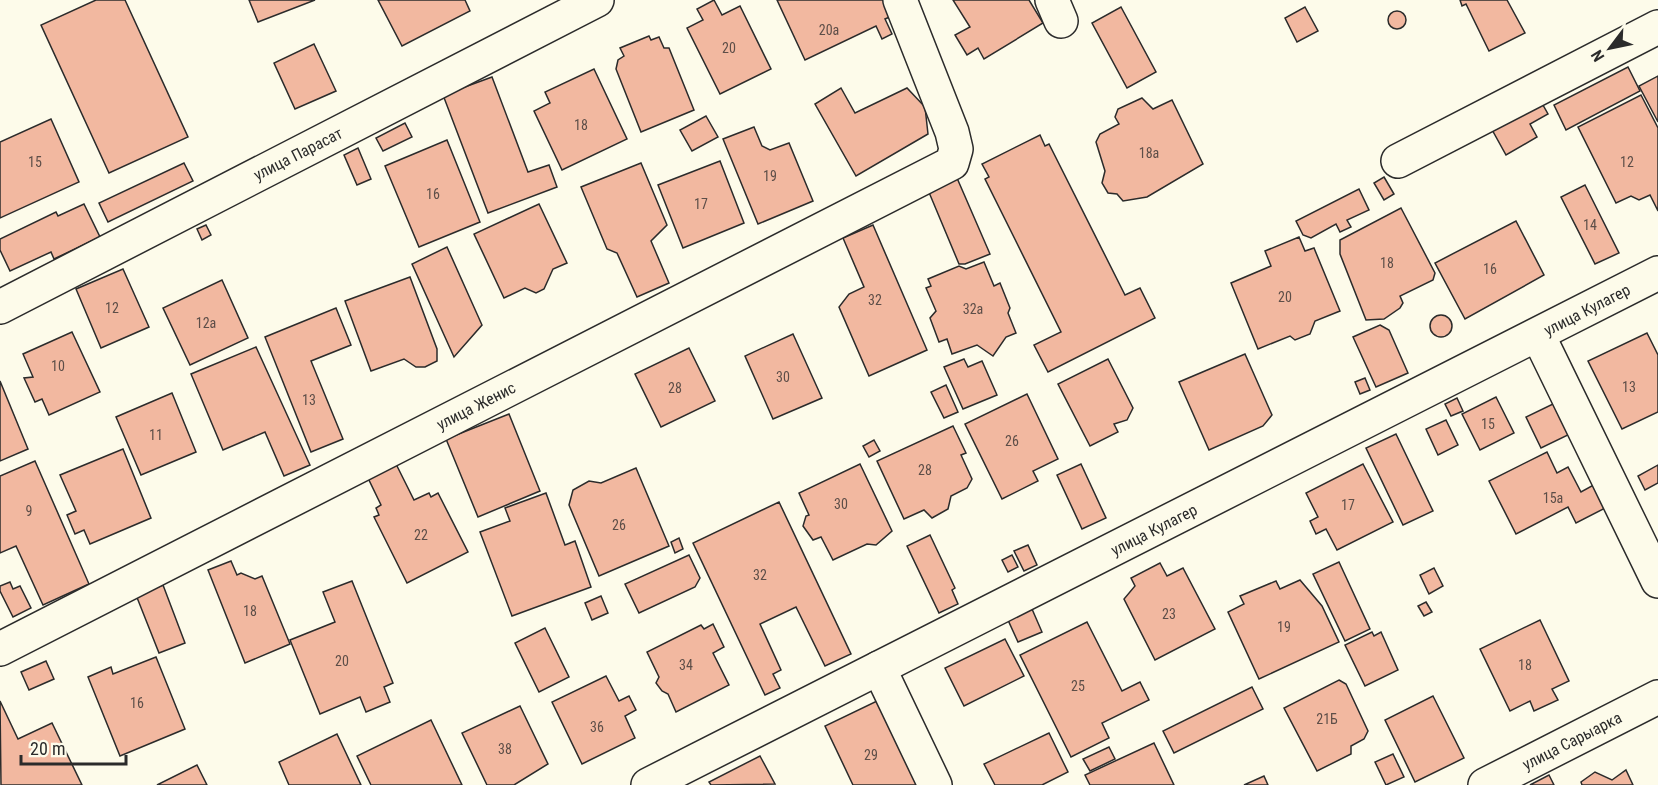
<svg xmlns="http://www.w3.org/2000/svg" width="1658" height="785" viewBox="0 0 1658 785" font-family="'Roboto Condensed',sans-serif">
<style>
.building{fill:#f2b8a0;stroke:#2b2b2b;stroke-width:1.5}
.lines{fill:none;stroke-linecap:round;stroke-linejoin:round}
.minor-casing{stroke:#2b2b2b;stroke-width:36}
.minor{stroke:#fdfbea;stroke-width:33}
.labels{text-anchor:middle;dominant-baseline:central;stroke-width:4.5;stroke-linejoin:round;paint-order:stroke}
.number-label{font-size:14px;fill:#5d4e48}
.street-label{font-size:16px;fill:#2b2b2b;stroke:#fdfbea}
</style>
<rect width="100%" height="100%" fill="#fdfbea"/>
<!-- building -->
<g class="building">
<polygon points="96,0 125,0 188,137 109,173 41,25"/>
<polygon points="249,0 315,0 258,22"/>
<polygon points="378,0 465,0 470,11 402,46"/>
<polygon points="714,0 722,15 740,6 771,69 720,94 687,28 703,20 697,9"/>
<polygon points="777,0 885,0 892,16 885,19 892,34 882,39 876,26 805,60"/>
<polygon points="953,0 1029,0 1043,23 984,59 978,48 967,55 955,35 970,27"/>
<polygon points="1460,0 1507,0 1525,33 1489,51 1466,4 1462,6"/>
<polygon points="1121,7 1156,72 1127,88 1092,23"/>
<polygon points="1305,7 1318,31 1297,42 1285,18"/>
<circle cx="1397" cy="20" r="9"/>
<polygon points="649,36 651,40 659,37 664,48 669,48 694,110 641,132 616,69 618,60 624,56 620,48"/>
<polygon points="314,44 336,91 295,109 274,63"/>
<polygon points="1628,67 1640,91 1566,130 1554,105"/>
<polygon points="594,69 627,139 562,170 534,111 550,103 545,92"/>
<polygon points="1658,76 1658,122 1639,86"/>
<polygon points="492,77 528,172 549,165 557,187 488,213 443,95"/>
<polygon points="841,88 855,113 907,88 925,107 928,134 856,176 815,104"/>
<polygon points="1641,95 1658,128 1658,211 1650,195 1639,200 1631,196 1616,203 1578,127"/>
<polygon points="1142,98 1153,109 1172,100 1203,164 1147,197 1123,201 1117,194 1108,193 1102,183 1105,171 1096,142 1100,134 1119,124 1115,117 1118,109"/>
<polygon points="1539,98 1548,114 1530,124 1537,137 1506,155 1490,126"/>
<polygon points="706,116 718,137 692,151 680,130"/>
<polygon points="51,119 79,182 0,218 0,142"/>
<polygon points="405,123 412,137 383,151 376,138"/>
<polygon points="754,127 762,146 770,150 789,143 813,201 758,224 723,139"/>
<polygon points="1040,135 1045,146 1049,144 1125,295 1140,288 1155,318 1048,372 1034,345 1061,332 985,179 989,177 982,164"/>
<polygon points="447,140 480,222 419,247 385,166"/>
<polygon points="358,148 371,179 357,185 344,155"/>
<polygon points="720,161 744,223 683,248 658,185"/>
<polygon points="184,163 193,181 108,222 99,203"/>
<polygon points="641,163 667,225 651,241 669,283 637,297 617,253 607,249 581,187"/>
<polygon points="1384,177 1394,194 1384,200 1374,183"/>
<polygon points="957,178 990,254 965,264 959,264 928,190"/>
<polygon points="1585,185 1619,253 1595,264 1561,197"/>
<polygon points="1359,189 1369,210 1347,220 1351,227 1340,232 1336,224 1311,238 1303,235 1296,221"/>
<polygon points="84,204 100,237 54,259 51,252 10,271 0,250 0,239 56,212 58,216"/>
<polygon points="539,204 567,263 553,269 544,289 536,293 525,288 504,298 474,234"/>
<polygon points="1401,208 1435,273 1433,280 1400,296 1403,303 1400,308 1384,319 1366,320 1340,254 1340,240"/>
<polygon points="1516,221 1544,275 1465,319 1435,263"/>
<polygon points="206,225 211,235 202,240 197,229"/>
<polygon points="873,225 927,350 869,376 839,307 849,294 864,287 843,238"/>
<polygon points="1299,237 1305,251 1314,248 1340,311 1315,321 1310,334 1295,340 1290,336 1258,349 1231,283 1271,266 1265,251"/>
<polygon points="447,247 482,325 454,357 412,264"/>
<polygon points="984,262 994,286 1000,283 1010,308 1008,313 1016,333 1006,337 993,356 977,345 952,354 947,339 939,342 930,318 936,311 926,288 931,286 928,279 959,266 966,269"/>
<polygon points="123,269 149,327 101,348 76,289"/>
<polygon points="410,277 437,349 437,361 425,367 416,367 404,359 371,371 345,301"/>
<polygon points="222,280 248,338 190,365 163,308"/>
<polygon points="336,308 351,345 311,361 343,439 311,452 265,337"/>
<circle cx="1441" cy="326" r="11"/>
<polygon points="1380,325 1389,330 1408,373 1376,387 1353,337"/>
<polygon points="72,332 100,392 49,415 42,399 35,402 24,378 33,377 23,354"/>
<polygon points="1647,333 1658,355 1658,412 1622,429 1588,361"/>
<polygon points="793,334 822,398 773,419 745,356"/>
<polygon points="256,347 310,465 284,476 265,432 223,450 191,374"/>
<polygon points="689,348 715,401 661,427 635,374"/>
<polygon points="1245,354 1272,415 1263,426 1209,450 1179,382"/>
<polygon points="964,359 968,367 982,361 997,395 963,409 944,367"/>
<polygon points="1108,359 1133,408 1127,420 1114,424 1118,432 1090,446 1058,384"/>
<polygon points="1365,378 1370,390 1360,394 1355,382"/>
<polygon points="0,381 28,449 0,461"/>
<polygon points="946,385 958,412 944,418 931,392"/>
<polygon points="172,393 196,452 141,475 116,417"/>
<polygon points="1027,394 1058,459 1033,471 1038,481 1002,499 965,424"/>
<polygon points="1496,397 1514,433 1480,450 1462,414"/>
<polygon points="1457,398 1463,411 1451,416 1445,404"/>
<polygon points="1555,403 1570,434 1541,448 1526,417"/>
<polygon points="509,414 540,491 478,517 446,439"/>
<polygon points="1446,420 1458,445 1438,455 1426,429"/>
<polygon points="953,426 966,453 961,455 972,479 967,488 951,496 948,509 932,518 924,510 904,519 877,461"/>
<polygon points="1396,434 1433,511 1403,525 1366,448"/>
<polygon points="874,440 880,451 869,457 863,446"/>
<polygon points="123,449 151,518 90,544 84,530 75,534 67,515 76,511 60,475"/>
<polygon points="1547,452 1557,473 1568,467 1581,492 1599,482 1611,505 1576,523 1568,507 1516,534 1489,481"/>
<polygon points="35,461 89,584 43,605 16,546 0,553 0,476"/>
<polygon points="396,464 414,500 429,493 431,497 438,493 468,552 407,583 374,517 379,515 376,508 381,505 368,478"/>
<polygon points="860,464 892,531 876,545 867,544 833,560 821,537 813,540 803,526 806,516 809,515 799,493"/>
<polygon points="1081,464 1106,518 1082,529 1057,475"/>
<polygon points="1363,464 1393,522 1337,550 1326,529 1316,534 1310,521 1318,517 1306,493"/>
<polygon points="1658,465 1658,483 1645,490 1638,476"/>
<polygon points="636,468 669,546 599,576 569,505 573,490 589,481 601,483"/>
<polygon points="546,493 565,545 575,541 591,587 512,616 480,532 510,521 505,508"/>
<polygon points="779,502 851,654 825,666 796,607 760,624 781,670 773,674 780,688 765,695 693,543"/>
<polygon points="930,535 955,588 952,590 958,604 939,613 907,546"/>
<polygon points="679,538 683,549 675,553 671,542"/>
<polygon points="1028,545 1037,565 1024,571 1014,551"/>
<polygon points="689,555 700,578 695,587 639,613 625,584"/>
<polygon points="1012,555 1018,567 1008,572 1002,560"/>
<polygon points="231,561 237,575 241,573 255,579 262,576 290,644 245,663 208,570"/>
<polygon points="1339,562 1370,629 1345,641 1313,574"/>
<polygon points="1160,563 1167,576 1183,568 1215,629 1155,660 1124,599 1135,586 1131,578"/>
<polygon points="1434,568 1443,586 1429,594 1420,575"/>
<polygon points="1300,580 1322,606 1339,642 1259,679 1228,612 1244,604 1240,596 1276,581 1280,589"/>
<polygon points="352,581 393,683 384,687 390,702 366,712 360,697 320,714 290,640 335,622 323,592"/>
<polygon points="10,582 13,589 20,586 31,608 13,617 0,591 0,586"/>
<polygon points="163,585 185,643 159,653 136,595"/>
<polygon points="601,596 608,613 592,620 585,603"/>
<polygon points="1426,602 1432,612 1424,616 1418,606"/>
<polygon points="1032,609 1042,632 1018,642 1008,620"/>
<polygon points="1540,620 1569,681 1552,689 1558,700 1534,711 1530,701 1510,711 1480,649"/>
<polygon points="1087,622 1122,691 1140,682 1149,700 1102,723 1109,738 1071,757 1020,655"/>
<polygon points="713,624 724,647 713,653 729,685 676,712 668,694 662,691 656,683 659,677 647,652 701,625 704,629"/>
<polygon points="545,628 569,677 539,692 515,643"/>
<polygon points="1372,632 1374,636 1381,632 1398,670 1365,686 1345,645"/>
<polygon points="1005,639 1024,676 964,706 945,668"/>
<polygon points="156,657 185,729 120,756 88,677 111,667 113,674"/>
<polygon points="46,661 54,679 29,690 21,672"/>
<polygon points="606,676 619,701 629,696 636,710 625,716 635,738 582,764 552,702"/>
<polygon points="1339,680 1346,684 1368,731 1364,739 1351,746 1351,754 1317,771 1284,708"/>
<polygon points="1252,687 1263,709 1174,753 1163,731"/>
<polygon points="1433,696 1464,758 1415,782 1385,720"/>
<polygon points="0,701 18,739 52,723 82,785 1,785"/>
<polygon points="877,701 917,785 853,785 825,726"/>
<polygon points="520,706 548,764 514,785 487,785 462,733"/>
<polygon points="431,720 462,785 371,785 357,756"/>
<polygon points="1049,733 1068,772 1042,785 995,785 984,764"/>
<polygon points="337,734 361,785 289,785 279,762"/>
<polygon points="1154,743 1174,785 1090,785 1085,775"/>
<polygon points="1109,747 1115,759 1090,771 1083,759"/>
<polygon points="1393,754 1404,777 1386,785 1375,762"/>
<polygon points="760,756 775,784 711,785 709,782"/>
<polygon points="197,765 207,785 157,785"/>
<polygon points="1626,770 1633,785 1582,785 1581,782 1595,772 1612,780"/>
<polygon points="1549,775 1554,785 1530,785"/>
<polygon points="1264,776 1268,785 1244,785"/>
</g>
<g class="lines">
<defs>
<g id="minor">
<polyline points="1052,0 1061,21"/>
<polyline points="1398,161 1658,27"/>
<polyline points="0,307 597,0"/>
<polyline points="1538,335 1658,581"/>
<polyline points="0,649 952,163 956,149 952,132 900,0"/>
<polyline points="879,668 935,785"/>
<polyline points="648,785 1658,273"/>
<polyline points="1485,785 1658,697"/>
</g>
</defs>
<!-- minor casing -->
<use href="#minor" class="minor-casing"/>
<!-- minor -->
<use href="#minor" class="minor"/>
</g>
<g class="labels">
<!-- number labels -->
<g class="number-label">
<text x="829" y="30">20а</text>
<text x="729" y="48">20</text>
<text x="581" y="125">18</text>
<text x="1149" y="153">18а</text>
<text x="35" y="162">15</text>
<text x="1627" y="162">12</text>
<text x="770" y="176">19</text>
<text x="433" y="194">16</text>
<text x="701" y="204">17</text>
<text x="1590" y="225">14</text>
<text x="1387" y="263">18</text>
<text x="1490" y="269">16</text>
<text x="1285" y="297">20</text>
<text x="875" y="300">32</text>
<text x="112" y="308">12</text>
<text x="973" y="309">32а</text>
<text x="206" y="323">12а</text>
<text x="58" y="366">10</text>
<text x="783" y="377">30</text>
<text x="1629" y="387">13</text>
<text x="675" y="388">28</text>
<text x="309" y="400">13</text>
<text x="1488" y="424">15</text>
<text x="156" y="435">11</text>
<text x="1012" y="441">26</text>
<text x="925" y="470">28</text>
<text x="1553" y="498">15а</text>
<text x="841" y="504">30</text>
<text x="1348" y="505">17</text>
<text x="29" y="511">9</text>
<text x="619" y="525">26</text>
<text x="421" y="535">22</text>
<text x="760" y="575">32</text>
<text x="250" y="611">18</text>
<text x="1169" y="614">23</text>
<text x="1284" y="627">19</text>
<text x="342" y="661">20</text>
<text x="686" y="665">34</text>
<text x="1525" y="665">18</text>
<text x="1078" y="686">25</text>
<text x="137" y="703">16</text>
<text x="1327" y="719">21Б</text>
<text x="597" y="727">36</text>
<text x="505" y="749">38</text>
<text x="871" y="755">29</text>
</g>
<!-- street labels -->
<g class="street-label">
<text transform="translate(298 154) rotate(-27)">улица Парасат</text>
<text transform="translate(1587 310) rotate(-27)">улица Кулагер</text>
<text transform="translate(476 406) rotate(-27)">улица Женис</text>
<text transform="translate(1154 530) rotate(-27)">улица Кулагер</text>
<text transform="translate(1572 741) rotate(-27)">улица Сарыарка</text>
</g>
</g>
<!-- north arrow -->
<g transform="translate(1610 48) rotate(238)" stroke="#fdfbea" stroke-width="4.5" paint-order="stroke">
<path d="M0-4.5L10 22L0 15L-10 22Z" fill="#2b2b2b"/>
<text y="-9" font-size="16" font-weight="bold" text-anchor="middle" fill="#2b2b2b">N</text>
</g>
<!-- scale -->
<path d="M21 755v9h105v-9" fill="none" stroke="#2b2b2b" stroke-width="3"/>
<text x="30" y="755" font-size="18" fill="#2b2b2b" stroke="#fdfbea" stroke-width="4.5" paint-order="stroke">20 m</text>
</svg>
